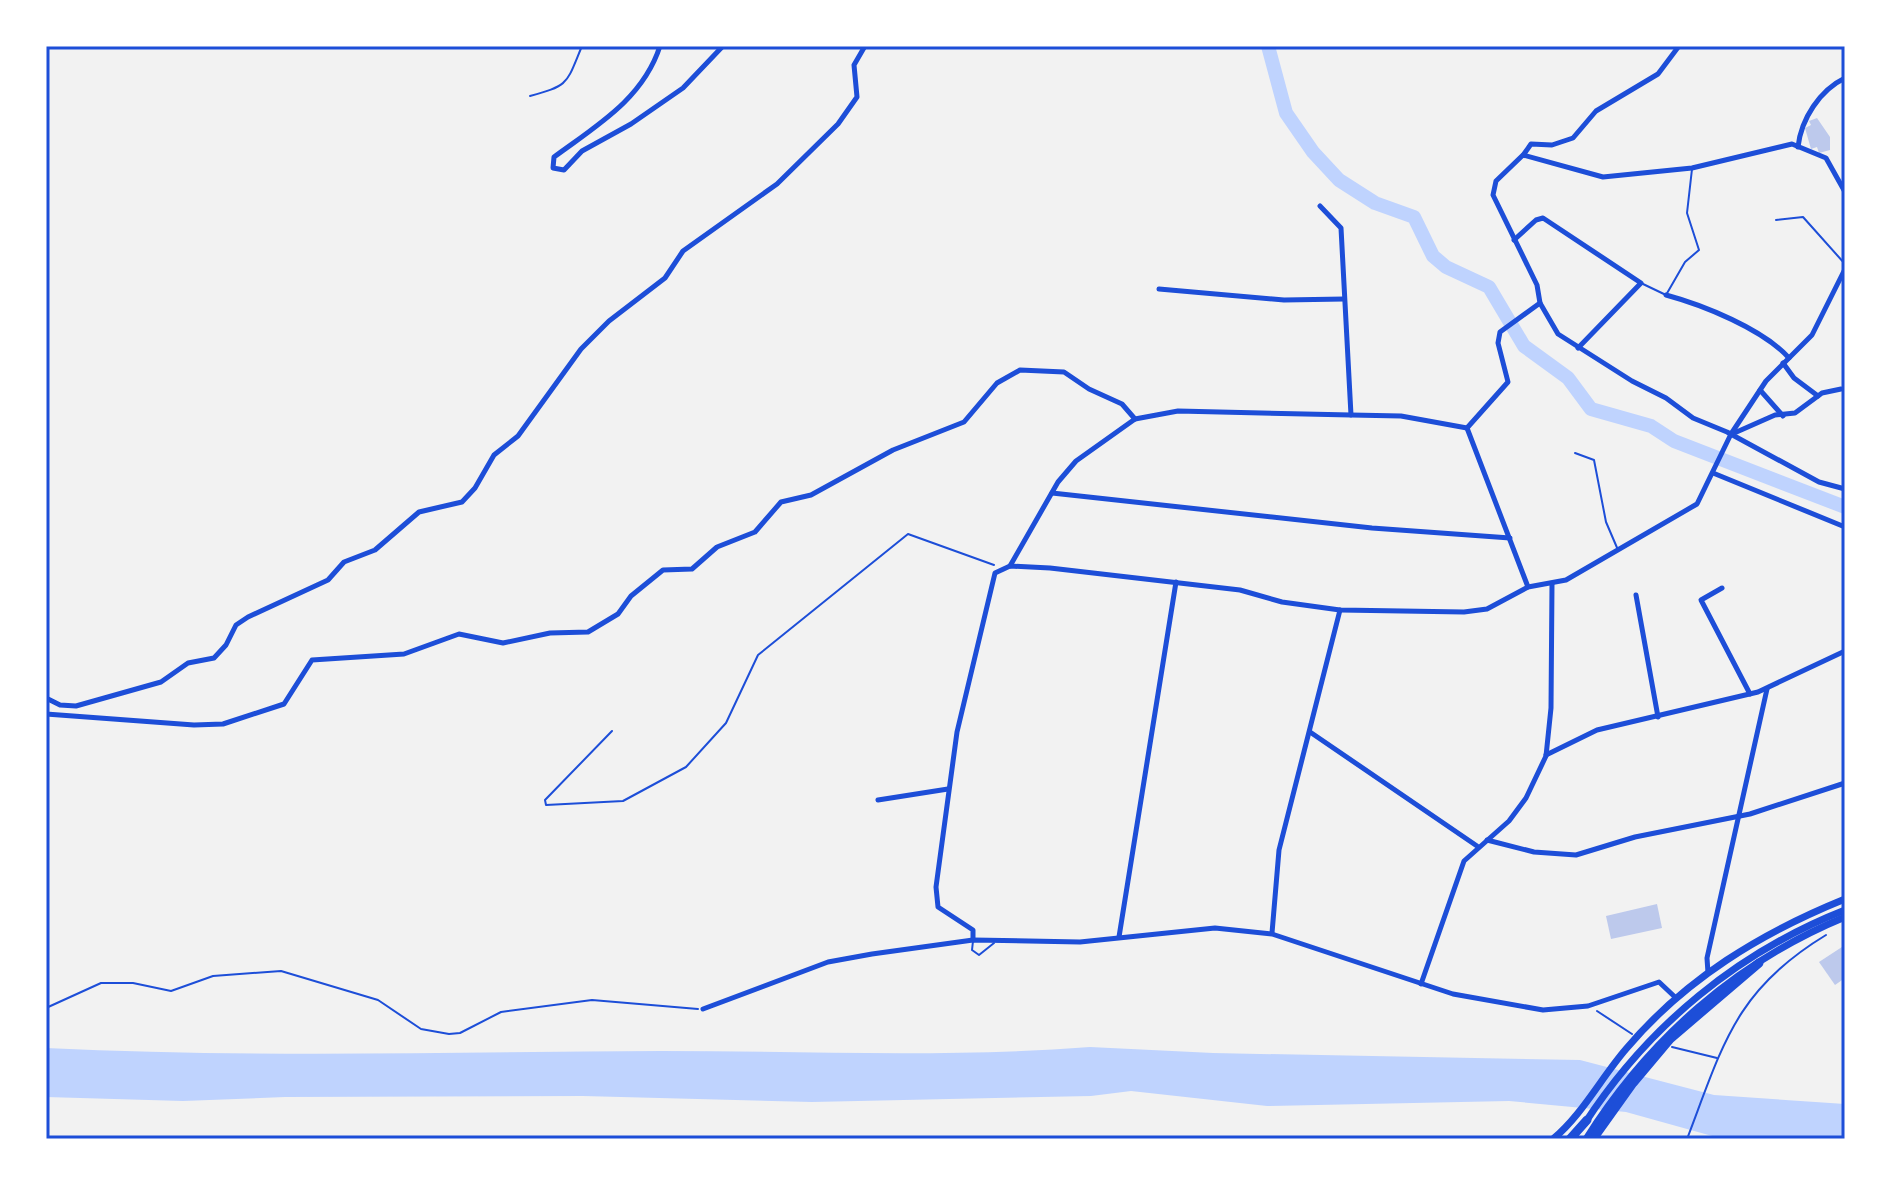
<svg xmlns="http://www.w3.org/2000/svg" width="1891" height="1185" viewBox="0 0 1891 1185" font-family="Barlow,sans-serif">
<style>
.water{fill:#bfd3fe}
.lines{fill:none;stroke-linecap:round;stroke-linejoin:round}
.river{stroke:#bfd3fe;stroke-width:14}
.building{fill:#bdc9ec}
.path{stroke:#1d4ed8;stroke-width:2}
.service{stroke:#1d4ed8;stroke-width:2}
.minor{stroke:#1d4ed8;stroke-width:5}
.primary{stroke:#1d4ed8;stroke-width:7}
.motorway{stroke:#1d4ed8;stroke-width:9}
.neatline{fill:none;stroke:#1d4ed8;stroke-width:3}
</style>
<rect width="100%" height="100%" fill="#f2f2f2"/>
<!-- water -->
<path class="water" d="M1090,1047L1213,1053L1580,1060L1714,1095L1845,1104V1139H1723L1626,1112L1509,1101L1267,1106L1131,1091L1091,1096L812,1102L583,1096L285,1097L183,1101L46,1097V1048C251,1058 456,1052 661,1051C804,1051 947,1058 1090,1047Z"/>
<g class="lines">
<!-- river -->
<polyline class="river" points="1268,46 1286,113 1313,152 1339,180 1375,203 1414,217 1433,256 1446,267 1489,287 1524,346 1568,378 1591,409 1651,426 1674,441 1845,507"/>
</g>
<!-- building -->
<g class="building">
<polygon points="1817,118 1830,137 1830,150 1819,153 1817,147 1811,149 1805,128 1811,125 1809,121"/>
<polygon points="1657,904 1662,928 1611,939 1606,916"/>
<polygon points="1845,945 1845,978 1835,985 1819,962"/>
</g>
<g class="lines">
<!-- path -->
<g class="path">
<path d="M530,96C570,85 566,84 582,46"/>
<polyline points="612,731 545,800 546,805 623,801 686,767 726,723 758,655 908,534 994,565"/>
<polyline points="46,1008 101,983 133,983 171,991 213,976 281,971 378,1000 421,1029 449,1034 460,1033 501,1012 592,1000 698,1009"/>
<polyline points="1597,1011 1632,1034"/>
<polyline points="1672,1047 1717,1058"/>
<path d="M1687,1139C1723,1045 1735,990 1826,935"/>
</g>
<!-- service -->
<g class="service">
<polyline points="1776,220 1803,217 1845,264"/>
<polyline points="1643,284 1666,295 1685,262 1699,250 1687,213 1692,169"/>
<polyline points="1575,453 1594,460 1606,522 1618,550"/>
<polyline points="973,941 972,950 979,955 994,943"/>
</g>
<!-- minor -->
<g class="minor">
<path d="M660,46C643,99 596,126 554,157L553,168L564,170L582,151L631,124L683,88L723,46"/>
<path d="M1798,147C1801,119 1820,90 1845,78"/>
<polyline points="1524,154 1531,144 1552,145 1573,138 1596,111 1658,74 1679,46"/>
<polyline points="1320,206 1341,228 1351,415"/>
<polyline points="1514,240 1536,220 1543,218 1641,283 1578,348"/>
<polyline points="1159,289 1284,300 1344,299"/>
<path d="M1666,295C1703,305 1763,329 1789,358"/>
<polyline points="1540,303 1537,285 1493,195 1496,181 1523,155 1603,177 1692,168 1792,144 1826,158 1845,192"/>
<polyline points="1783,363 1794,378 1818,396"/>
<polyline points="1760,390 1783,416"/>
<polyline points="1467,428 1508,382 1498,343 1500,332 1540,303 1558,334 1632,381 1666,398 1693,418 1727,432 1819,482 1845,489"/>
<polyline points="1467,428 1528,587"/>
<polyline points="1732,434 1775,415 1795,413 1822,393 1841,389"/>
<polyline points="1713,473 1845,527"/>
<polyline points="1052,493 1372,528 1510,538"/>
<polyline points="1010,566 1058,482 1076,461 1135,419 1178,411 1351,415 1401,416 1467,428"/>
<polyline points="1722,588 1701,600 1750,694"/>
<polyline points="1636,595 1658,717"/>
<polyline points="46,698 60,705 76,706 161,682 188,663 214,658 226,645 236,625 248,617 328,580 344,562 375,550 419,512 462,502 475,488 494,455 518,436 581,349 609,321 665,278 683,251 777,184 838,124 857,97 854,65 865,46"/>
<polyline points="46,714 194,725 223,724 284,704 312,660 404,654 459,634 503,643 550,633 588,632 618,614 631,596 663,570 692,569 717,547 755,532 781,502 811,495 893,450 964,422 997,383 1020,370 1064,372 1089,389 1122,404 1135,419"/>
<polyline points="1310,732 1477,846"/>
<polyline points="1546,755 1597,730 1758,692 1845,651"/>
<polyline points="878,800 948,789"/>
<polyline points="1487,840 1534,852 1576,855 1635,837 1750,814 1845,783"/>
<polyline points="1272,933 1279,850 1340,610"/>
<polyline points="1119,937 1176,582"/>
<polyline points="973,940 973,930 938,907 936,887 957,732 995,573 1010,566 1050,568 1240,590 1282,602 1340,610 1464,612 1487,609 1528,587 1566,580 1697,504 1731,434 1766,381 1812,335 1845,269"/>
<polyline points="1708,973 1707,958 1767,689"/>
<polyline points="1421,984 1464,861 1509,821 1526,798 1546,756 1551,708 1552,584"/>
<polyline points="703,1009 828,962 872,954 973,940 1080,942 1215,928 1272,934 1453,994 1543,1010 1588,1006 1659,982 1676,998"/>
</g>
<!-- primary -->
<g class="primary">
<path d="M1585,1123C1648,1026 1738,952 1845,910"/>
<path d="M1553,1139C1582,1115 1601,1078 1626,1049C1685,979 1761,933 1845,899"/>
<path d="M1586,1139C1649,1039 1736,962 1845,917"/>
</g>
<!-- motorway -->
<g class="motorway">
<polyline points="1570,1139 1587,1120"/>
<polyline points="1593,1139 1633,1083 1670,1039 1759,963"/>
</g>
</g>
<!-- border -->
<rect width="1891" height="1185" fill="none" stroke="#ffffff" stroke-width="96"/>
<rect x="48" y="48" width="1795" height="1089" class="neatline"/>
</svg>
